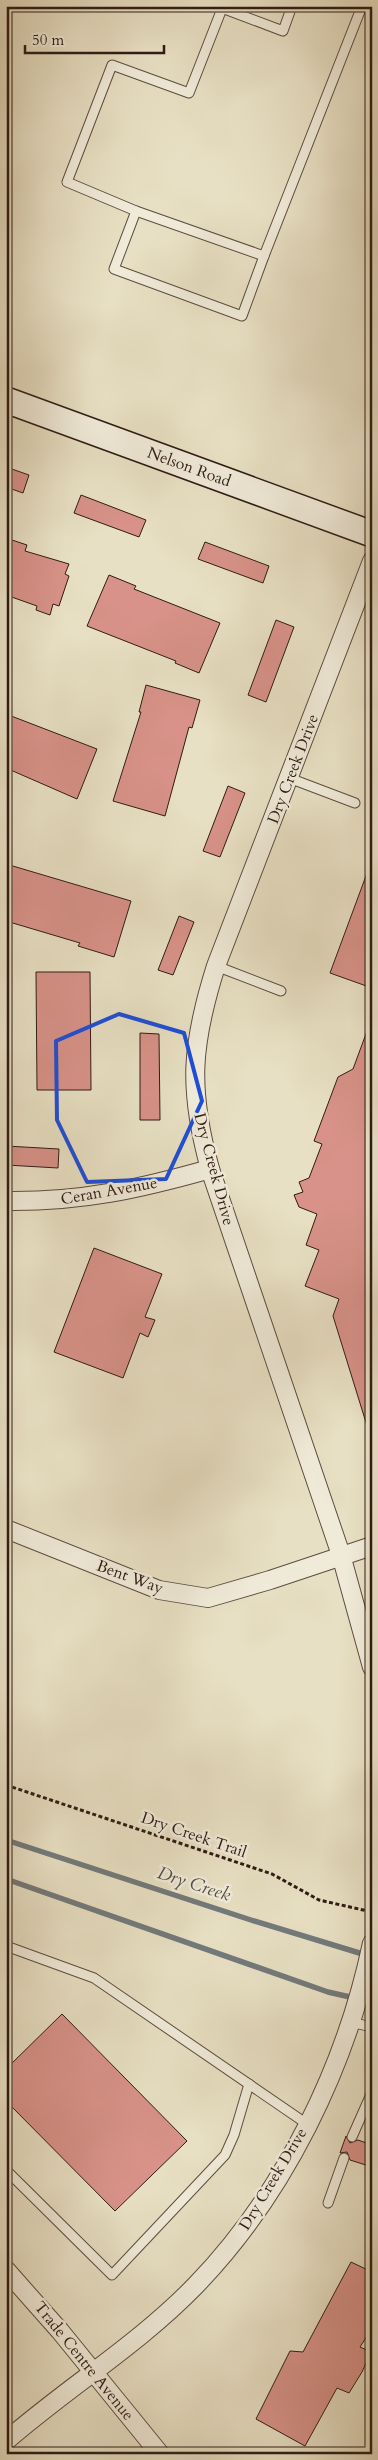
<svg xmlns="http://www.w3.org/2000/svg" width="378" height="2460" viewBox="0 0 378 2460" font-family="Cardo,serif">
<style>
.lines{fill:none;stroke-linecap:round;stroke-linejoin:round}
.stream{stroke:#727a7b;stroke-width:5.5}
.building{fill:#d89289;stroke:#2f1b14}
.lane-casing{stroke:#5d4c40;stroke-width:11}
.street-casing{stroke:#5d4c40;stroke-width:20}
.secondary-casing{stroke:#2f1b14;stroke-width:28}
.path{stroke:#2f1b14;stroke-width:3;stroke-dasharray:4 2.5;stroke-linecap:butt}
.lane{stroke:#f0ebd9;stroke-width:9}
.street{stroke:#f0ebd9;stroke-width:18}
.secondary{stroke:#f0ebd9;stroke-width:25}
.marked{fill:none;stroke:#1d4ed8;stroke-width:4;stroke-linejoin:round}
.labels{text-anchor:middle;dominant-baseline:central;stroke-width:5;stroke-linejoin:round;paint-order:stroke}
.street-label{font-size:16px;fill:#2f1b14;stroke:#f0ebd9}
.water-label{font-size:18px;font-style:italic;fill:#504b48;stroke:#f0ebd9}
</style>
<rect width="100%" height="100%" fill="#e8e0c4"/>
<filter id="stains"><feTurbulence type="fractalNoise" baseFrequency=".004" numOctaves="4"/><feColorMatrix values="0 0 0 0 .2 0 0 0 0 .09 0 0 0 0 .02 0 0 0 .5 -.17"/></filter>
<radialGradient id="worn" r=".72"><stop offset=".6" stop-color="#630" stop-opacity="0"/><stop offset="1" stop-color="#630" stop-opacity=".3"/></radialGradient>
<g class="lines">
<!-- stream -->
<g class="stream">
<polyline points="6,1840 251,1920 366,1955"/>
<polyline points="6,1879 328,1992 372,2002"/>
</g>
</g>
<!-- building -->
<g class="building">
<polygon points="6,467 29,475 23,493 6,487"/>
<polygon points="81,495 146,520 139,537 74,513"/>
<polygon points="6,538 27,545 25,551 69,564 65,574 69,576 59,606 53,604 50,615 36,610 37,606 6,595"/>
<polygon points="205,542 269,566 263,583 198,559"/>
<polygon points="109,575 136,586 134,589 220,623 199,673 175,663 176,661 87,626"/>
<polygon points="276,620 294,627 266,702 248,695"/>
<polygon points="146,685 200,700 192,728 189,727 165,816 113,801 141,712 139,712"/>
<polygon points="6,714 97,749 77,799 6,768"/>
<polygon points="228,786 245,793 220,857 203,851"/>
<polygon points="6,864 131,901 114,957 78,946 80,943 6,921"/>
<polygon points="370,865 372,865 372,988 330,973"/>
<polygon points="179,916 194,922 173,975 158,970"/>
<polygon points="36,972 90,972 91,1090 37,1090"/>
<polygon points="370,1023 372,1428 368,1429 333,1316 339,1299 305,1286 319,1250 306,1245 317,1214 299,1207 294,1195 303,1192 299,1182 309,1178 322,1144 314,1141 338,1077 353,1069"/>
<polygon points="140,1033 159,1034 160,1120 140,1120"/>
<polygon points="6,1146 59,1149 58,1168 6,1165"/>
<polygon points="94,1248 162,1274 145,1317 155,1320 148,1337 140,1333 123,1378 54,1352"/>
<polygon points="62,2014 187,2141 115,2211 6,2101 6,2069"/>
<polygon points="346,2136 350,2143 358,2140 372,2145 372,2167 350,2160 347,2152 340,2153"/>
<polygon points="351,2262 372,2272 372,2328 360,2347 371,2352 362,2372 349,2393 337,2388 305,2446 256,2419 290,2351 303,2352"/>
</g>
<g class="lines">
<defs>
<g id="lane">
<polyline points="223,6 189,93 112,65 67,182 136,211 264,256 362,6"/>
<polyline points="222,8 283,31 292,6"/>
<polyline points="136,211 114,269 242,316 264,256"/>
<polyline points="289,778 355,803"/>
<polyline points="216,966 281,991"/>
<polyline points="6,1946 94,1978 307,2124"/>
<polyline points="350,2022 372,2027"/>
<polyline points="352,2137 372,2092"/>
<polyline points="6,2170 112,2275 225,2155 234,2135 249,2084"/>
<polyline points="328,2203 344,2158"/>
</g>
<g id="street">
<path d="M372,561L216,966C191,1045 188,1089 210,1169L341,1555L372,1667"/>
<path d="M6,1201C81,1202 139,1189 210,1169"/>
<polyline points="6,1529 159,1590 208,1598 270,1580 372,1546"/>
<polyline points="6,2270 60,2331 160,2454"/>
<path d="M6,2441C68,2387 139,2344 196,2285C284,2194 346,2067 372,1943"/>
</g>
<polyline id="secondary" points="6,400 372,534"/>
</defs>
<!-- lane casing -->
<use href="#lane" class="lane-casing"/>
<!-- street casing -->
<use href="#street" class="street-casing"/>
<!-- secondary casing -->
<use href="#secondary" class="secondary-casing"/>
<!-- path -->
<polyline class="path" points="6,1785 272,1874 319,1900 372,1912"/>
<!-- lane -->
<use href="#lane" class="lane"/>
<!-- street -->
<use href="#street" class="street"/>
<!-- secondary -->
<use href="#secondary" class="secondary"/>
</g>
<!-- marked area -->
<path class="marked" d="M119,1014L184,1033L202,1101L166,1179L87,1182L57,1120L56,1041Z"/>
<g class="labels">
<!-- street labels -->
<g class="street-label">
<text transform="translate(189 467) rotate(20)">Nelson Road</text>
<text transform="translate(293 769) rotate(-69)">Dry Creek Drive</text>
<text transform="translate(214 1169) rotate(75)">Dry Creek Drive</text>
<text transform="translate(109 1191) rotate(-10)">Ceran Avenue</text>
<text transform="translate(130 1577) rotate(20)">Bent Way</text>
<text transform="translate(194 1835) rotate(19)">Dry Creek Trail</text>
<text transform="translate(273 2179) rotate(-59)">Dry Creek Drive</text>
<text transform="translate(84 2361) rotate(51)">Trade Centre Avenue</text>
</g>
<!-- water labels -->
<g class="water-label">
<text transform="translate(194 1884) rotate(18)">Dry Creek</text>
</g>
</g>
<!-- margin -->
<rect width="378" height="2460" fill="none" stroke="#e8e0c4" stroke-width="25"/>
<rect x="8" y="8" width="363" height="2445" fill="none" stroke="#2f1b14" stroke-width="2.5"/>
<rect x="12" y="12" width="353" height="2435" fill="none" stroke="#2f1b14"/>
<!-- scale -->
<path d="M25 45v8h139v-8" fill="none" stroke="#2f1b14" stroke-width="2.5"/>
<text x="32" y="45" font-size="15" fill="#2f1b14" stroke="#f0ebd9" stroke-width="4" paint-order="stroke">50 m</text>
<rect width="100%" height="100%" filter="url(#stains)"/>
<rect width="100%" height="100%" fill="url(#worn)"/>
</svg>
